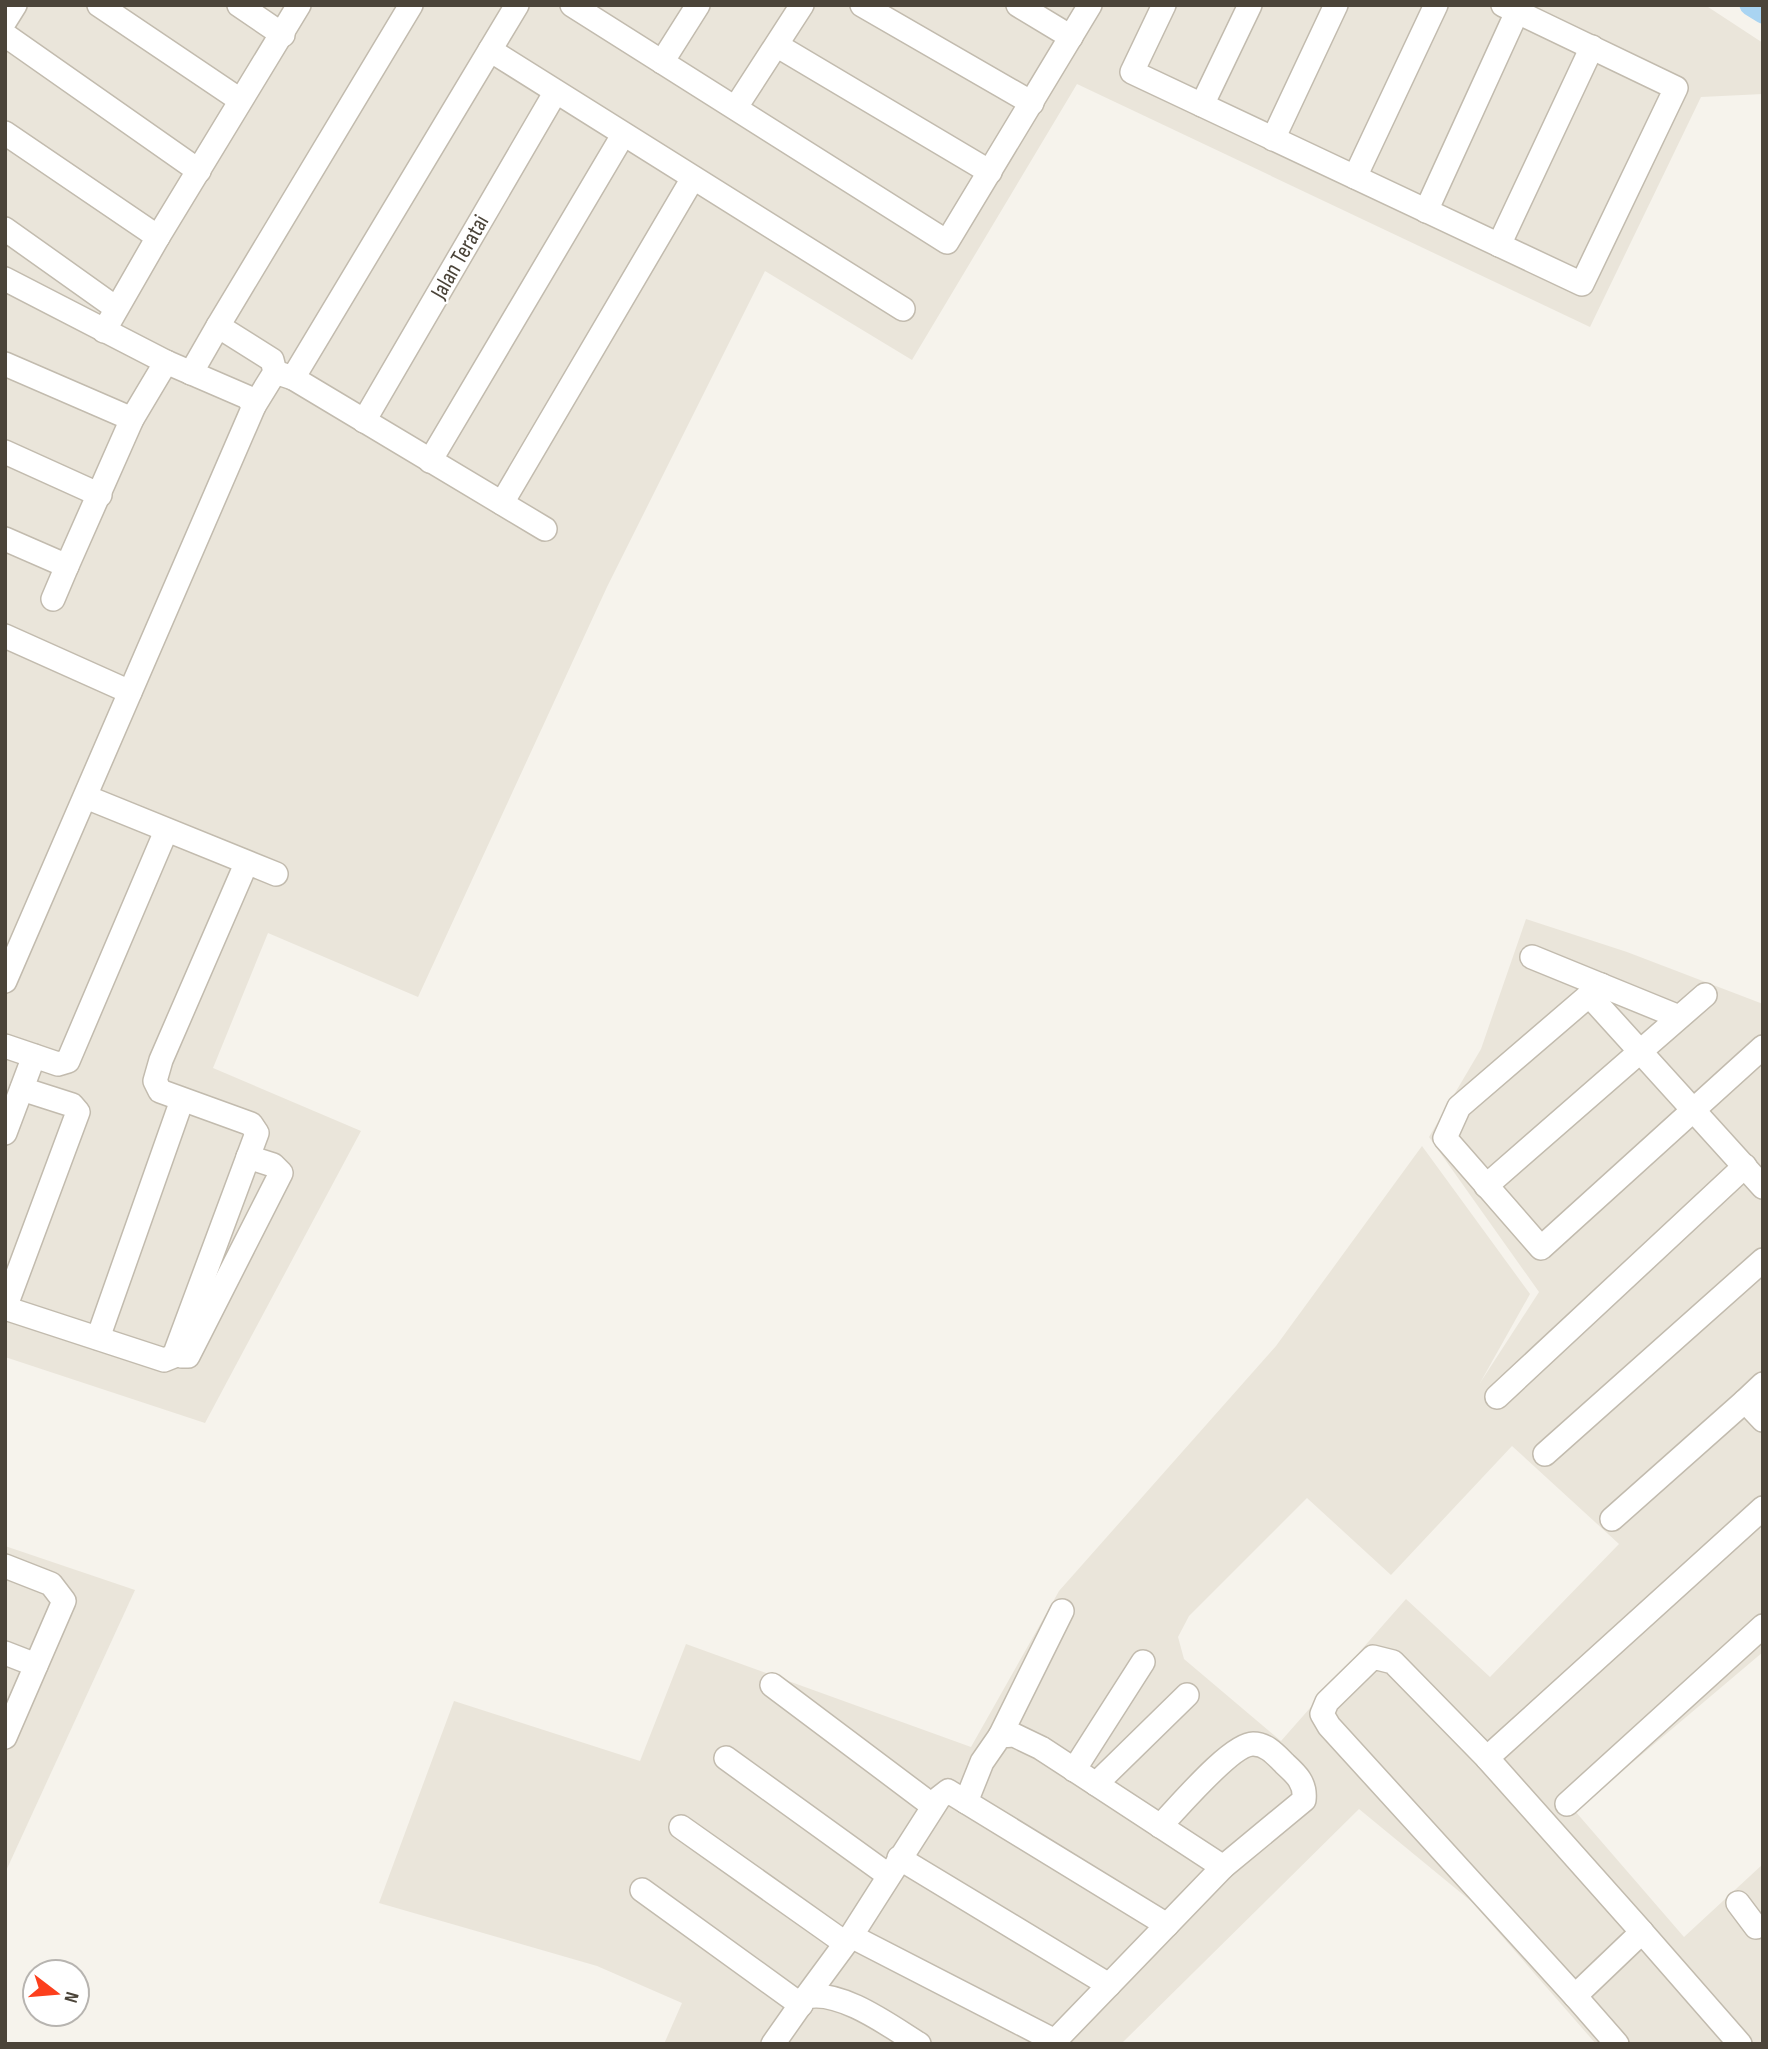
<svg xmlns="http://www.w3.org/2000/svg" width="1768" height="2049" viewBox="0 0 1768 2049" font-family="'Sofia Sans Condensed',sans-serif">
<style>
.residential{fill:#eae5da;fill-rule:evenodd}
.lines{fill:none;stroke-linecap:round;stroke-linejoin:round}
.canal{stroke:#a9d4f2;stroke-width:21}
.minor-casing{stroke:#c2bbae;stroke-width:26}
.minor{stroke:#fff;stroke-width:23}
.labels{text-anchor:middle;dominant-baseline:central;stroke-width:5;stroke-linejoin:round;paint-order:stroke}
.street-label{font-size:23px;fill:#4b4439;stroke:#fff}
</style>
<rect width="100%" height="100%" fill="#f6f3ec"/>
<!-- residential -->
<g class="residential">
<polygon points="5,5 1705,5 1763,43 1763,94 1701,97 1590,327 1077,84 912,360 765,271 607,587 418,997 268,933 213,1068 361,1131 205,1423 5,1357"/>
<path d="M1526,919L1627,952L1763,1004V1652L1575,1811L1684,1937L1763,1864V2044H1596L1472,1902L1359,1809L1121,2044H664L682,2003L597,1966L379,1903L454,1701L640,1761L686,1644L971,1747L1059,1591L1276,1346L1422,1146L1530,1294L1480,1383L1539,1292L1429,1137L1481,1049ZM1512,1446L1619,1544L1490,1677L1406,1599L1281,1741L1184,1659L1178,1637L1189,1616L1307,1498L1391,1575Z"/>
<polygon points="5,1546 135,1590 5,1873"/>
</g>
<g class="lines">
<!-- canal -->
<polyline class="canal" points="1750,5 1763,13"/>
<defs>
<g id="minor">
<polyline points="99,5 240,100"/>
<polyline points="239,5 283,35"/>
<polyline points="572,5 947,242 1090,5"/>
<polyline points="862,5 1032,103"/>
<polyline points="1018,5 1071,37"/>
<polyline points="1164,5 1132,72 1582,284 1676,88 1503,5"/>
<polyline points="5,21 15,5"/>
<polyline points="5,35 199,171"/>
<polyline points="778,46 990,172"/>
<polyline points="490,50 903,309"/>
<polyline points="662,62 698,5"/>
<polyline points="1202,105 1250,5"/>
<polyline points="736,107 802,5"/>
<polyline points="5,133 158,237"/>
<polyline points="1273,139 1336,5"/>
<polyline points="1355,177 1436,5"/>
<polyline points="1426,211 1517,12"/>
<polyline points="5,229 116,308"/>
<polyline points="1499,245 1592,47"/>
<polyline points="5,279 166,362 247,397 254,406 5,981"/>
<polyline points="104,331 158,237 299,5"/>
<polyline points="5,364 132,419"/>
<polyline points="275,372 293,378 517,5"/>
<polyline points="191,373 218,326"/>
<polyline points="293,378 545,529"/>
<polyline points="254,406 275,372 272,360 218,326 411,5"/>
<polyline points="364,421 555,93"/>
<polyline points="5,452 100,495"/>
<polyline points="430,461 623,135"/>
<polyline points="502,503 693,178"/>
<polyline points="5,539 67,566 53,599"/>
<polyline points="67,566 132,419 166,362"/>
<polyline points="5,636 130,692"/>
<polyline points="86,797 276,874"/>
<polyline points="1532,957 1679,1017"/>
<polyline points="1601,985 1459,1107 1445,1138 1541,1248 1763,1047"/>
<polyline points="1589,995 1763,1187"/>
<polyline points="5,1046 58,1064 68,1061 166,831"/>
<polyline points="5,1133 34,1056"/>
<polyline points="1486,1186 1705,995"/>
<polyline points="5,1308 164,1360 174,1356 257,1133 251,1124 160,1091 155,1081 161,1060 246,864"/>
<polyline points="5,1308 78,1112 72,1105 22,1089"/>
<polyline points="98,1338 182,1100"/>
<polyline points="182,1356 188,1356 281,1173 273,1165 248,1157"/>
<polyline points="1763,1384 1745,1401 1763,1420"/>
<polyline points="1497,1397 1745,1166"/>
<polyline points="1545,1454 1763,1260"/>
<polyline points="1612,1519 1745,1401"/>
<polyline points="5,1566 51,1584 64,1601 5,1737"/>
<polyline points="5,1653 36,1665"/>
<polyline points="772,1685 933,1806"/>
<polyline points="1000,1736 1062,1611"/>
<polyline points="726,1758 888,1875"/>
<polyline points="1487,1758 1393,1662 1373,1657 1327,1702 1322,1714 1329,1726 1575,1996"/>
<polyline points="1074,1770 1143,1662"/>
<polyline points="1096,1784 1187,1695"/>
<polyline points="966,1802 982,1762 1000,1736 1014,1735 1041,1748 1223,1867"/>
<polyline points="1567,1804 1763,1626"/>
<polyline points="681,1827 845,1943"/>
<polyline points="899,1858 1109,1985"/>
<polyline points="642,1890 801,2005"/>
<polyline points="1738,1903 1756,1927"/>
<polyline points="1642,1932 1487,1758 1763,1508"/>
<polyline points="851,1936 1055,2041"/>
<polyline points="806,1997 851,1936 939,1798 948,1791 1167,1925"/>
<path d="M773,2044L806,1997C840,1989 890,2026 919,2044"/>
<path d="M1052,2044L1223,1867L1304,1800C1306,1783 1296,1774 1285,1764C1276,1755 1267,1744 1253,1744C1231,1744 1177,1809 1160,1826"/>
<polyline points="1617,2044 1575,1996 1642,1932 1740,2044"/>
</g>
</defs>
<!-- minor casing -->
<use href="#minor" class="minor-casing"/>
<!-- minor -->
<use href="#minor" class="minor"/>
</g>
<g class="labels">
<!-- street labels -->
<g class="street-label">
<text transform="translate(460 257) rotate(-60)">Jalan Teratai</text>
</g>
</g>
<!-- border -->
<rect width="1768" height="2049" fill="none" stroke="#4b4439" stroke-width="14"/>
<!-- north arrow -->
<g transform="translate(56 1993) rotate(106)"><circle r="33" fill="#ffffff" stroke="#b7b4b0" stroke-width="2"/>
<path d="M0-5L12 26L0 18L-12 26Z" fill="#fc3f1d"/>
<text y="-10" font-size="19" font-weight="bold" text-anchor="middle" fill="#4b4439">N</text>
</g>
</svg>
